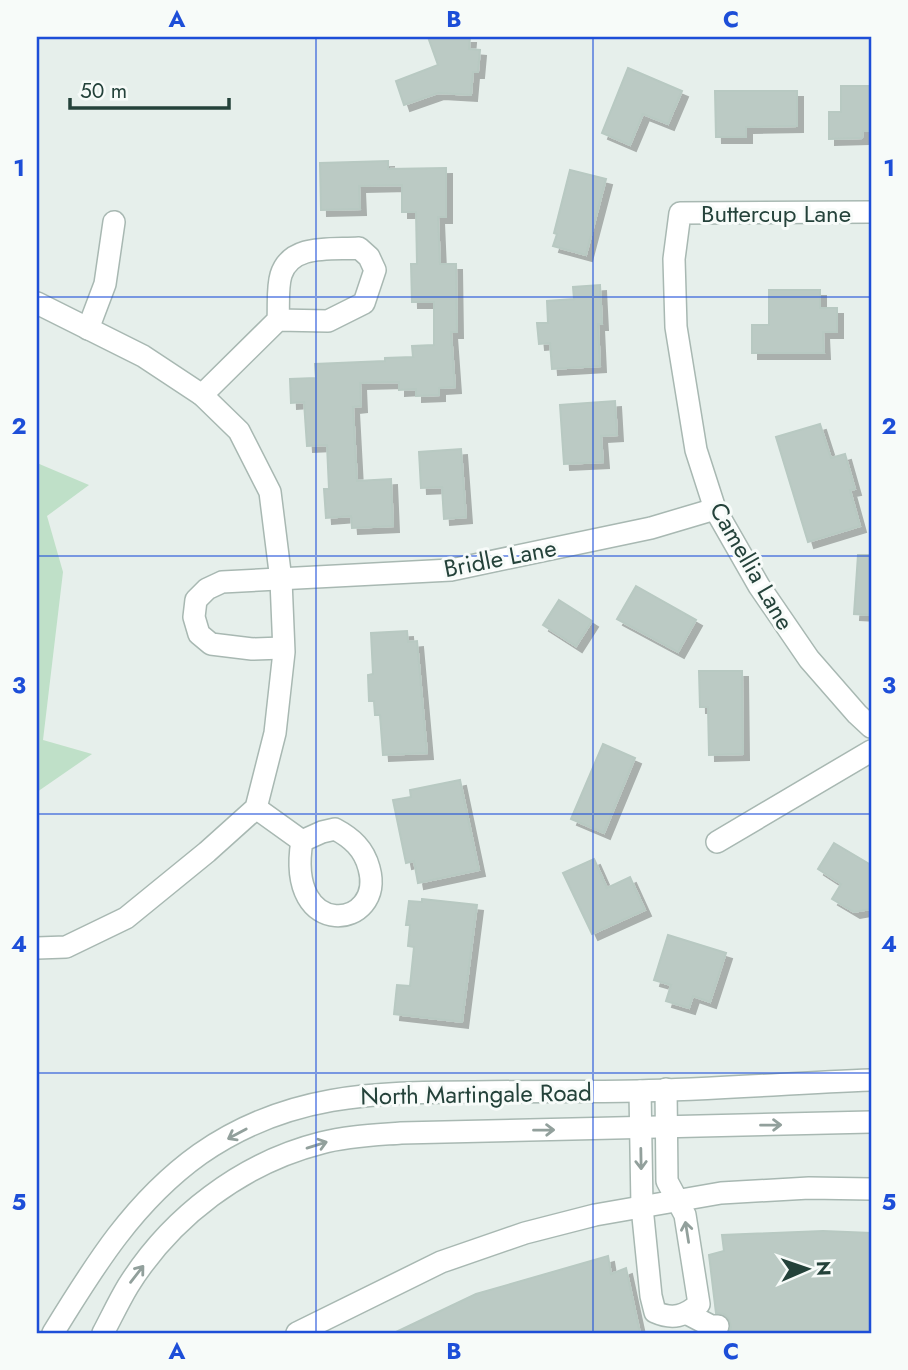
<svg xmlns="http://www.w3.org/2000/svg" width="908" height="1370" viewBox="0 0 908 1370" font-family="Jost,sans-serif">
<style>
.green{fill:#bfe0c8}
.building{fill:#bbcac4;stroke:#b8c9c2;stroke-width:2;filter:url(#shadow)}
.lines{fill:none;stroke-linecap:round;stroke-linejoin:round}
.minor-casing{stroke:#a8b8b2;stroke-width:24}
.minor{stroke:#fff;stroke-width:21}
.oneway{stroke:#92a09c}
.grid{fill:none;stroke:#1d4ed8;stroke-width:2;stroke-opacity:0.55}
.labels{text-anchor:middle;dominant-baseline:central;stroke-width:6;stroke-linejoin:round;paint-order:stroke}
.street-label{font-size:24px;fill:#24423a;stroke:#f7fbf9}
.neatline{fill:none;stroke:#1d4ed8;stroke-width:2.5}
.grid-label{font-size:23px;text-anchor:middle;font-weight:bold;fill:#1d4ed8}
</style>
<defs>
<filter id="shadow"><feDropShadow dx="6" dy="6" stdDeviation="0" flood-color="#0004"/></filter>
</defs>
<rect width="100%" height="100%" fill="#e6efeb"/>
<!-- green -->
<polygon class="green" points="37,463 89,485 47,516 63,572 43,740 92,754 37,792"/>
<!-- building -->
<g class="building">
<polygon points="428,37 470,37 469,49 480,50 478,72 473,72 471,95 438,93 404,105 396,81 438,65"/>
<polygon points="628,68 682,91 668,124 643,114 630,145 602,133"/>
<polygon points="841,86 871,86 871,131 863,131 862,138 829,139 829,112 841,112"/>
<polygon points="715,91 797,91 797,126 746,127 746,137 716,137"/>
<polygon points="388,161 388,169 446,168 446,217 438,217 440,264 456,264 457,332 451,332 455,387 439,388 439,395 416,396 416,389 399,390 399,382 360,383 361,406 353,407 357,481 391,479 393,526 352,528 351,516 326,518 324,489 329,489 327,445 307,446 304,402 291,403 290,379 316,378 315,364 385,361 385,358 413,357 412,346 434,345 434,302 412,302 411,264 417,264 416,212 402,212 402,185 359,186 360,209 321,210 320,163"/>
<polygon points="570,170 606,179 586,255 553,246 557,234 554,233"/>
<polygon points="600,285 602,324 598,324 600,366 552,369 550,343 539,344 537,323 548,323 547,301 574,299 573,287"/>
<polygon points="769,290 820,290 820,308 837,308 837,332 823,332 824,353 752,353 752,325 769,325"/>
<polygon points="615,401 617,435 601,436 603,462 564,464 560,405"/>
<polygon points="820,424 831,458 845,454 855,489 850,490 860,526 808,542 776,437"/>
<polygon points="461,449 466,517 444,519 442,487 421,488 419,452"/>
<polygon points="858,555 871,555 871,615 854,614"/>
<polygon points="636,586 696,620 678,652 617,619"/>
<polygon points="559,600 592,621 576,646 543,625"/>
<polygon points="407,631 408,642 417,641 427,753 383,755 380,715 375,715 374,701 369,701 368,675 373,674 371,633"/>
<polygon points="699,671 742,671 743,754 709,755 708,707 700,707"/>
<polygon points="603,744 635,758 604,833 571,819"/>
<polygon points="460,780 479,870 418,883 414,861 406,863 393,800 411,797 410,790"/>
<polygon points="834,843 871,865 871,909 854,912 832,899 841,884 818,869"/>
<polygon points="594,859 607,888 630,877 645,910 592,934 563,873"/>
<polygon points="422,899 477,905 462,1022 394,1014 397,985 410,986 414,947 408,946 410,925 406,925 409,901 422,902"/>
<polygon points="668,935 726,953 710,1002 693,996 689,1008 666,1001 671,985 654,980"/>
<polygon points="823,1231 871,1233 871,1333 729,1333 731,1327 729,1319 724,1314 716,1313 709,1255 724,1251 722,1235"/>
<polygon points="608,1256 611,1274 626,1268 640,1333 394,1333 476,1294"/>
</g>
<g class="lines">
<defs>
<g id="minor">
<polyline points="871,212 680,213 674,259 676,327 696,450 715,509 759,586 809,659 857,714 871,727"/>
<polyline points="37,303 143,356 202,395 239,431 270,492 281,580 284,652 275,733 256,808 207,852 126,918 66,947 37,948"/>
<polyline points="88,329 105,284 114,222"/>
<path d="M202,395L278,320C279,306 277,288 281,275C291,243 332,250 359,248L369,257L375,270L364,303L328,321L278,320"/>
<polyline points="283,648 252,649 211,644 199,634 194,617 196,600 207,589 222,582 451,570 651,528 715,509"/>
<polyline points="256,808 302,841"/>
<path d="M335,829C352,838 364,849 369,868C386,929 285,943 302,841L322,832Z"/>
<polyline points="717,842 871,751"/>
<path d="M640,1091L642,1207L651,1296L655,1312C673,1320 685,1316 699,1304L685,1215L667,1181L666,1089"/>
<polyline points="688,1314 711,1326 718,1326"/>
<path d="M53,1333C94,1266 134,1201 200,1154C286,1094 373,1092 474,1092C529,1091 583,1092 638,1091C716,1089 794,1083 871,1080"/>
<path d="M103,1333C111,1318 119,1301 128,1286C171,1217 242,1163 321,1143C347,1136 375,1135 401,1133L871,1122"/>
<polyline points="297,1333 441,1262 525,1233 595,1215 721,1193 809,1188 871,1189"/>
</g>
</defs>
<!-- minor casing -->
<use href="#minor" class="minor-casing"/>
<!-- minor -->
<use href="#minor" class="minor"/>
</g>
<!-- one-way arrows -->
<defs><path id="oneway-shaft" d="M-6 0H5M1.5-3L5.5 0L1.5 3" fill="none" stroke-width="1.6" stroke-linecap="round" stroke-linejoin="round" transform="scale(1.75)"/></defs>
<g class="oneway">
<use href="#oneway-shaft" transform="translate(771 1125) rotate(-1)"/>
<use href="#oneway-shaft" transform="translate(544 1130) rotate(-1)"/>
<use href="#oneway-shaft" transform="translate(237 1134) rotate(152)"/>
<use href="#oneway-shaft" transform="translate(317 1145) rotate(-17)"/>
<use href="#oneway-shaft" transform="translate(641 1159) rotate(89)"/>
<use href="#oneway-shaft" transform="translate(687 1232) rotate(-99)"/>
<use href="#oneway-shaft" transform="translate(137 1274) rotate(-52)"/>
</g>
<!-- grid -->
<path class="grid" d="M316,37V1333M593,37V1333M37,297H871M37,556H871M37,814H871M37,1073H871"/>
<g class="labels">
<!-- street labels -->
<g class="street-label">
<text x="776" y="213">Buttercup Lane</text>
<text transform="translate(500 558) rotate(-11)">Bridle Lane</text>
<text transform="translate(752 566) rotate(60)">Camellia Lane</text>
<text transform="translate(476 1094) rotate(-1)">North Martingale Road</text>
</g>
</g>
<!-- border -->
<rect width="908" height="1370" fill="none" stroke="#f7fbf9" stroke-width="77"/>
<!-- north arrow -->
<g transform="translate(807 1269) rotate(88)" stroke="#f7fbf9" stroke-width="5" paint-order="stroke">
<path d="M0-5L12 26L0 18L-12 26Z" fill="#24423a"/>
<text y="-10" font-size="19" font-weight="bold" text-anchor="middle" fill="#24423a">N</text>
</g>
<!-- scale -->
<path d="M70 98v10h159v-10" fill="none" stroke="#24423a" stroke-width="3.5"/>
<text x="80" y="98" font-size="21" fill="#24423a" stroke="#f7fbf9" stroke-width="5" paint-order="stroke">50 m</text>
<rect x="38" y="38" width="832" height="1294" class="neatline"/>
<g class="grid-label">
<text x="177" y="27">A</text>
<text x="454" y="27">B</text>
<text x="731" y="27">C</text>
<text x="19" y="176">1</text>
<text x="889" y="176">1</text>
<text x="19" y="434">2</text>
<text x="889" y="434">2</text>
<text x="19" y="693">3</text>
<text x="889" y="693">3</text>
<text x="19" y="952">4</text>
<text x="889" y="952">4</text>
<text x="19" y="1210">5</text>
<text x="889" y="1210">5</text>
<text x="177" y="1359">A</text>
<text x="454" y="1359">B</text>
<text x="731" y="1359">C</text>
</g>
</svg>
